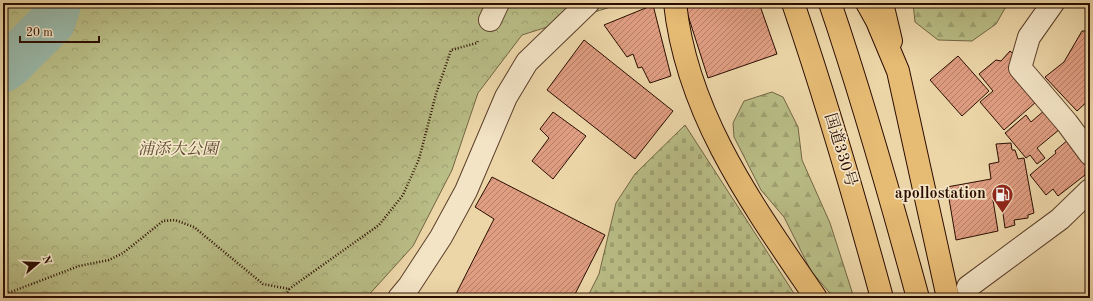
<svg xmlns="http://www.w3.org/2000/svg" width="1093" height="301" viewBox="0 0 1093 301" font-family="'Old Standard TT','Noto Serif JP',serif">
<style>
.forest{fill:url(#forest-firs);stroke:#726543}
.cemetery{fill:url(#cemetery-stones);stroke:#726543}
.park{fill:url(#park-crowns);stroke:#726543}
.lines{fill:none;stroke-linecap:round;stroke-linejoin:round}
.river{stroke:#99b9aa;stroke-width:47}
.building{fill:url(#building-hatch);stroke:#2b0d00}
.minor-casing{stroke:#5b3f2a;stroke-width:24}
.major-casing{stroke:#2b0d00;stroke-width:24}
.highway-casing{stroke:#2b0d00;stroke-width:24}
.path{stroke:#2b0d00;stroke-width:2.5;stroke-dasharray:1 2;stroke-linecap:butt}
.minor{stroke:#f3e4c6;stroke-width:22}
.major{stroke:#e6bb74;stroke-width:22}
.highway{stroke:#e6bb74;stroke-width:22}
.labels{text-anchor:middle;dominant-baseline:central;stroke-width:3.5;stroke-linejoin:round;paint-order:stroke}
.park-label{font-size:16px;font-style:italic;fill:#5d4b2f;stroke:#f3e4c6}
.street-label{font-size:16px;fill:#2b0d00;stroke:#f3e4c6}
.poi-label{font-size:16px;font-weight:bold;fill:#2b0d00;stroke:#f3e4c6;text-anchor:end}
</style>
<defs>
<pattern id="forest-firs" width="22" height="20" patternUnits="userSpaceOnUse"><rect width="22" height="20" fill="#b9bd86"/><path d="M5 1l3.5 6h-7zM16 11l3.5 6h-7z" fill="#9fa172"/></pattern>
<pattern id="cemetery-stones" width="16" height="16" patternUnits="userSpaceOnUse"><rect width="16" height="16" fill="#b9bd86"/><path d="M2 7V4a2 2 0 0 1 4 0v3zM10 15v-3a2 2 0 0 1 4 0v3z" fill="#9fa172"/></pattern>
<pattern id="park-crowns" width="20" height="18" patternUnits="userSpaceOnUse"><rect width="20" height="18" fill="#b9bd86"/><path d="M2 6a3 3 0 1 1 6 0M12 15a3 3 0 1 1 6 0" fill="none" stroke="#9fa172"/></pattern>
<pattern id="building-hatch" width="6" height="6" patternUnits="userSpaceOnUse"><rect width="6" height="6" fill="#df9d81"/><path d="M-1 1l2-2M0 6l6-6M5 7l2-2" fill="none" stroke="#b57e67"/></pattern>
</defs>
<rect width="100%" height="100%" fill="#ecd6a8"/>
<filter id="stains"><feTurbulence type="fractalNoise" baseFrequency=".005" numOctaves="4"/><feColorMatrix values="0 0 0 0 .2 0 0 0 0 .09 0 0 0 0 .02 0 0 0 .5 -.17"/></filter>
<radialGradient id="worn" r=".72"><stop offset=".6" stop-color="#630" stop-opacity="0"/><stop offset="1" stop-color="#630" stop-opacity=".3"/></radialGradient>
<!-- forest -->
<g class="forest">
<polygon points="913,3 1008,3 996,24 972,41 938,40 915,22"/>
<polygon points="772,92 783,97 798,127 802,160 830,223 854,298 834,298 811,271 784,217 761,190 734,137 733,123 744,101"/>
</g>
<!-- cemetery -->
<polygon class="cemetery" points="685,125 797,298 587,298 599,274 616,203 635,174"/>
<!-- park -->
<polygon class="park" points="3,3 623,3 522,35 478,93 452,170 413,246 366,298 3,298"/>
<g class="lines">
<!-- river -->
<polyline class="river" points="3,69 10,64 52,22 58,3"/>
</g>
<!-- building -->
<g class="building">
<polygon points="684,3 759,3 777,54 708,78"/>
<polygon points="653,5 671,76 650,83 642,67 638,68 633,54 627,57 604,25"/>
<polygon points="1082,31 1090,31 1090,99 1077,111 1045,77 1064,62"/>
<polygon points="584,40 673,111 635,159 547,90"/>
<polygon points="1010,51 1017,57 1036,102 1004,130 980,102 993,91 979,74 996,60 1001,61"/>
<polygon points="958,56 989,91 962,116 930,80"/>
<polygon points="1045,110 1060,129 1037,148 1045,158 1037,164 1030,155 1026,158 1005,133 1026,115 1031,122"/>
<polygon points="553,112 586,136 553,179 532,161 549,138 540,129"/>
<polygon points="1069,139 1086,160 1085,175 1058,196 1053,189 1046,195 1030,175 1056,153 1055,151"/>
<polygon points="1011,143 1012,150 1015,150 1018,159 1024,158 1034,213 1028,215 1028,218 1014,220 1015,225 1005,228 1001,199 993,200 998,231 956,240 947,187 991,179 989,164 999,162 996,144"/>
<polygon points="492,177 605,235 573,298 454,298 494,219 475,207"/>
</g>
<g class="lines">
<defs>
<g id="minor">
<polyline points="1053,3 1029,37 1020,68 1067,123 1090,154"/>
<polyline points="490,20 498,3"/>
<polyline points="968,287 1060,219 1090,190"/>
<polyline points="399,298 409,286 441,237 466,191 506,97 527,62 588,3"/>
</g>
<g id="major">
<path d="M675,3C687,116 754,207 816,298"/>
<polyline points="882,3 891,41"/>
</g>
<g id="highway">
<path d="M793,3C826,100 855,199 882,298"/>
<path d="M830,3C863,100 891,199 918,298"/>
<polyline points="867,3 877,21 898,71 948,298"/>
</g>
</defs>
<!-- minor casing -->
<use href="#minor" class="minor-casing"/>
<!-- major casing -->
<use href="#major" class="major-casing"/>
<!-- highway casing -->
<use href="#highway" class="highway-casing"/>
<!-- path -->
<g class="path">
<polyline points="3,295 79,266 109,260 123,253 163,221 175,220 194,227 263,284 289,289 379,225 403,195 419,159 436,94 451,50 477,43 478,40"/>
<polyline points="285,298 289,289"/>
</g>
<!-- minor -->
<use href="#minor" class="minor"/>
<!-- major -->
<use href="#major" class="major"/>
<!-- highway -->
<use href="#highway" class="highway"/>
</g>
<!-- icons -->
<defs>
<symbol id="fuel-pin" viewBox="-11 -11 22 30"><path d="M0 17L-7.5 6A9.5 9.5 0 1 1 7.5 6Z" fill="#8f2418" stroke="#f3e4c6"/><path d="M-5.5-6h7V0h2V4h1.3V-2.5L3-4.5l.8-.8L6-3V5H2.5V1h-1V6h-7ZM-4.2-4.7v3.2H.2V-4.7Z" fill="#fff"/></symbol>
</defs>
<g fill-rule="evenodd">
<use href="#fuel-pin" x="990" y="182" width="25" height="34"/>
</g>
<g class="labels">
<!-- park labels -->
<g class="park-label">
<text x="178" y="150">浦添大公園</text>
</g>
<!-- street labels -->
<g class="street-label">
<text transform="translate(840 150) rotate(73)">国道330号</text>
</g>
<!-- poi labels -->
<g class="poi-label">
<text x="986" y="194">apollostation</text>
</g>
</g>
<!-- margin -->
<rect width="1093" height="301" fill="none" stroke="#ecd6a8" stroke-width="16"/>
<rect x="4" y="4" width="1085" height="293" fill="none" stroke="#2b0d00" stroke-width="2"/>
<rect x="8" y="8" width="1077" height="285" fill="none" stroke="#2b0d00"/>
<!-- north arrow -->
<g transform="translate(38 263) rotate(71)" stroke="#f3e4c6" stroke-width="3" paint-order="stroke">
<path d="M0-3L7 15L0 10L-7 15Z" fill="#2b0d00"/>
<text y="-6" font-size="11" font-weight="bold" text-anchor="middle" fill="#2b0d00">N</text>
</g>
<!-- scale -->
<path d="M20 36v6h79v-6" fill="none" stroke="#2b0d00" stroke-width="2"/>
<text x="26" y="36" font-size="12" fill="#2b0d00" stroke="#f3e4c6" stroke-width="3" paint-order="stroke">20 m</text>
<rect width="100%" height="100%" filter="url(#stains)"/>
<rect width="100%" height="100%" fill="url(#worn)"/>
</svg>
